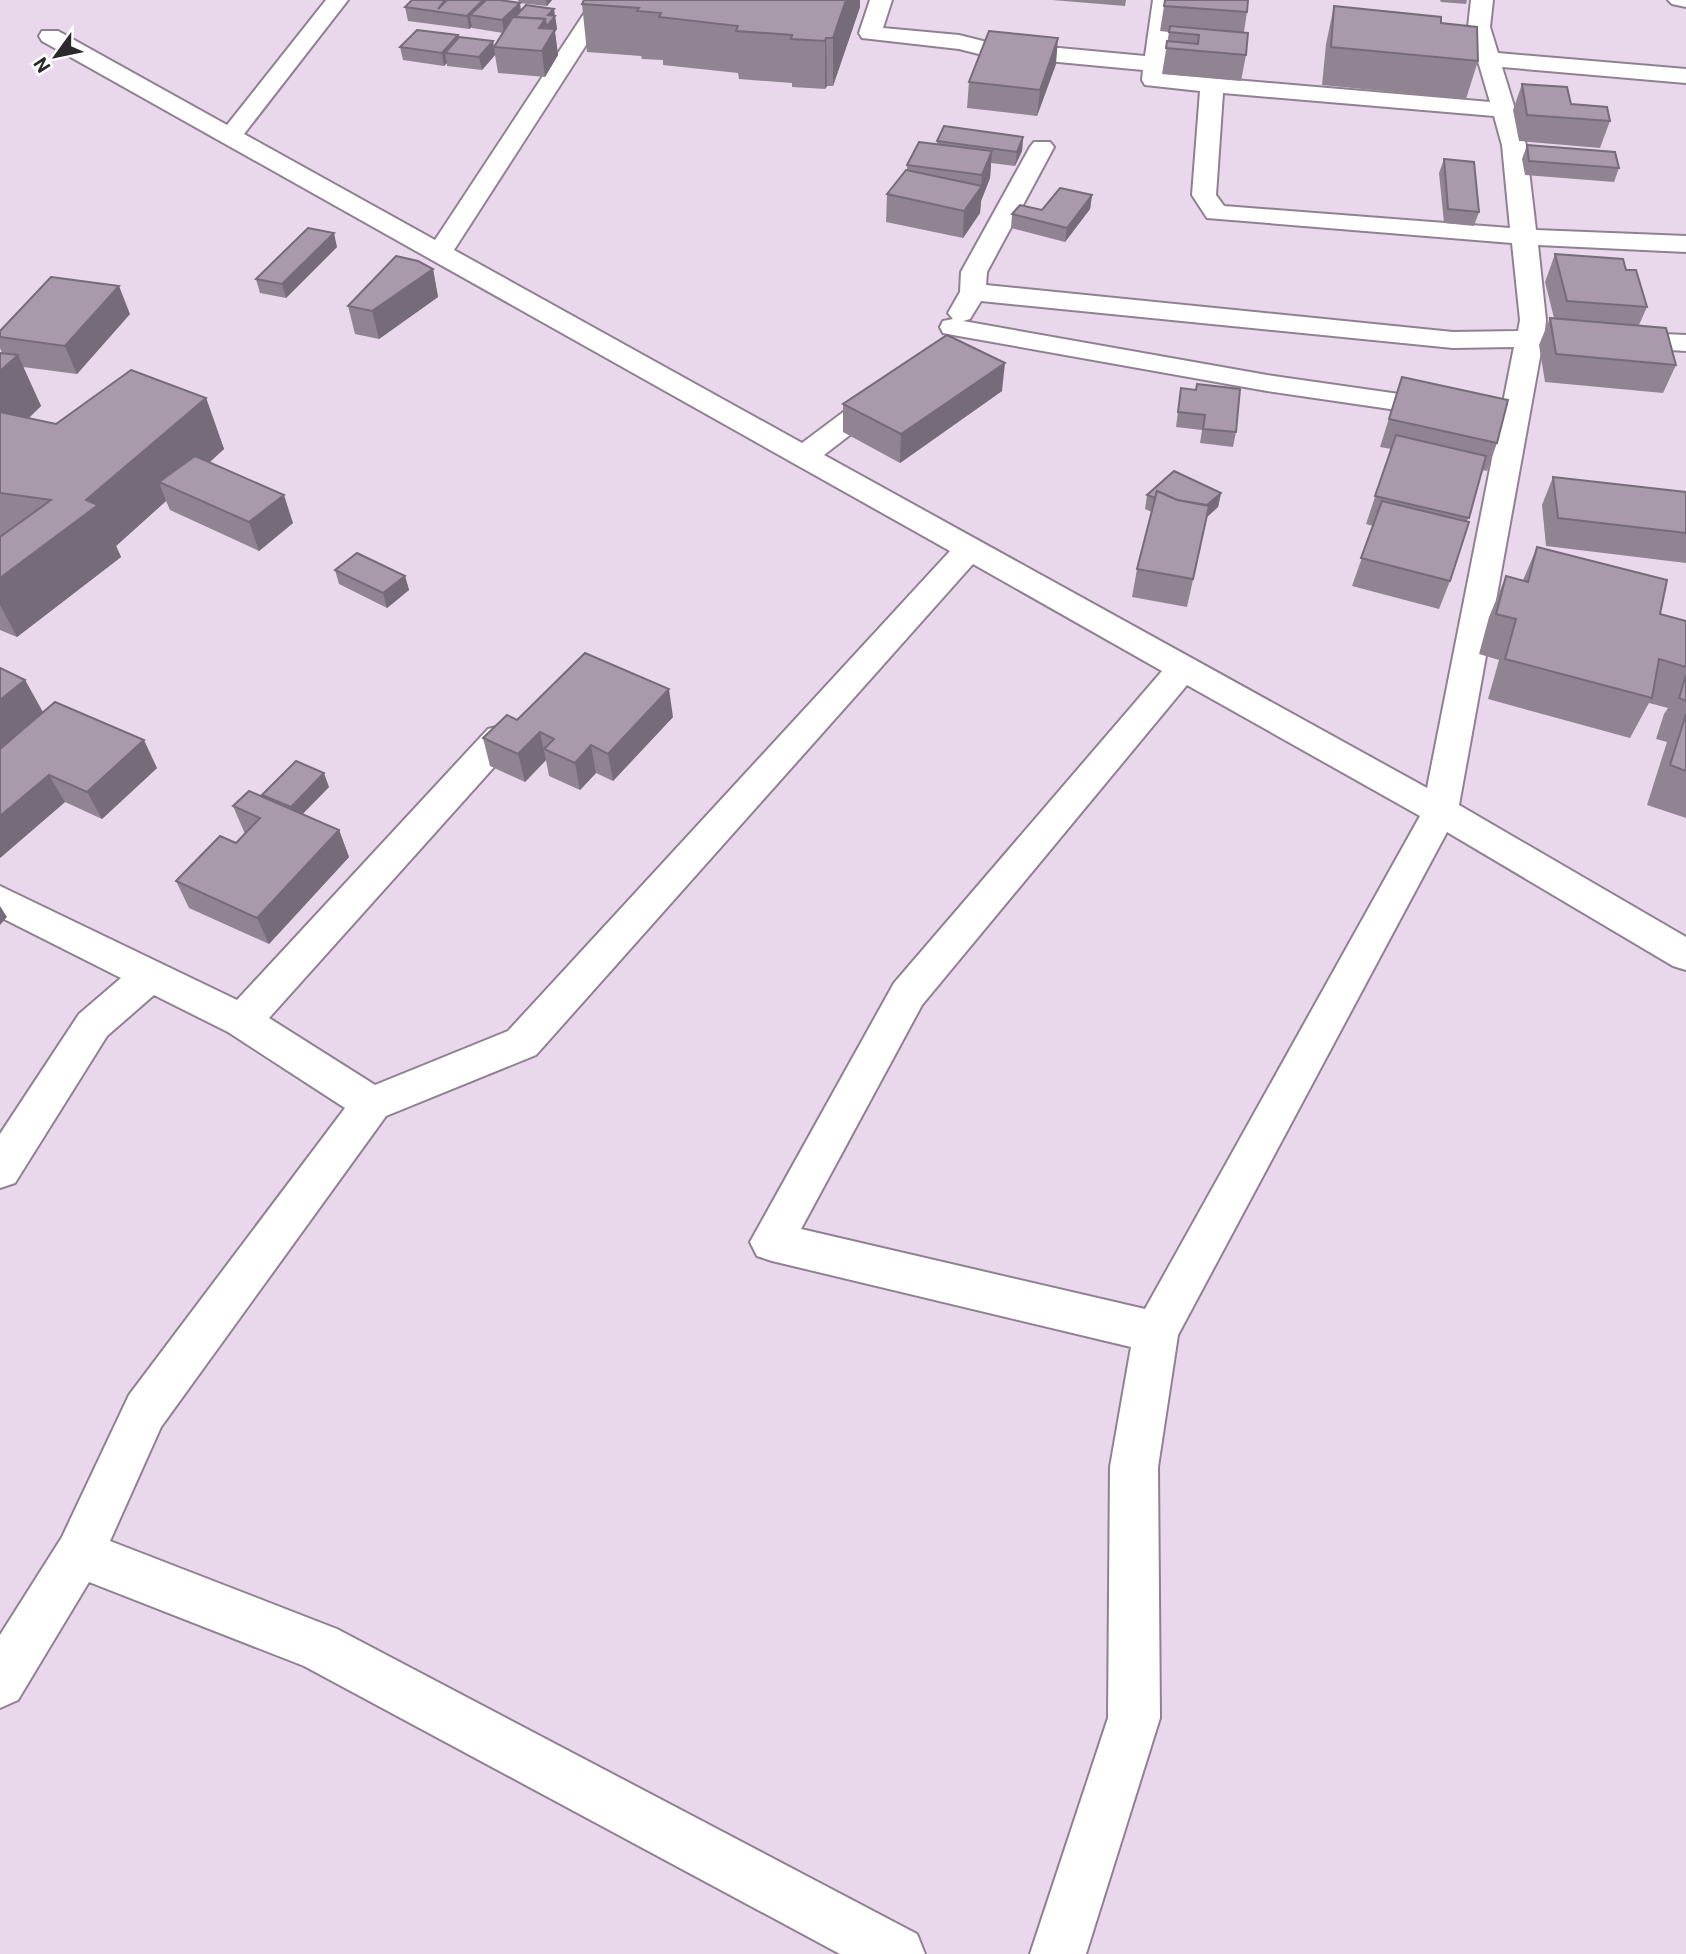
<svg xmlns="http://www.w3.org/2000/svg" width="1686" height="1954" viewBox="0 0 1686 1954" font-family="Roboto,sans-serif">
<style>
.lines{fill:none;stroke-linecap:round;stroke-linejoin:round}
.minor-casing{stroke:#908192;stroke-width:4}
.minor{fill:#fff;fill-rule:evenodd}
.wall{fill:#908493}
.shaded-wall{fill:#766b78}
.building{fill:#a899ab;stroke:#766b78;stroke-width:2}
</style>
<rect width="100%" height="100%" fill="#e9d8eb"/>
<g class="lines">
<defs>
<g id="minor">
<path d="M326,0H348L244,134L435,240L593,0H615L454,250L802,443L874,389L884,387L894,389L898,395L894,401L824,455L1427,788L1514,347L1453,348L981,301L970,319L963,321L1267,375L1455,402L1459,408L1455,414L1445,417L1267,391L953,335L943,333L940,327L943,321L953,319L948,313L960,292L961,272L1030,147L1034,142H1050L1054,147L987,272L986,285L1453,332L1518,331L1520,320L1512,243L1207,218L1192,195L1200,91L1145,85L1142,80L1143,70L983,55L959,49L862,38L859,33L870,0H892L883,28L959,35L983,41L1145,56L1153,0H1175L1165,74L1490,102L1468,27L1471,0H1493L1490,27L1498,53L1686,69V83L1502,67L1526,145L1536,230L1686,236V252L1538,245L1546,320L1545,330L1565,332L1569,338L1565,344L1542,346L1459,805L1686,937V970L1673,966L1447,832L1178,1335L1158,1467L1160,1718L1086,1954H1030L1108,1718L1110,1467L1131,1347L772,1261L757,1256L750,1242L894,983L1162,671L973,564L536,1055L386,1116L161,1427L110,1541L337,1629L917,1934L925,1954H840L304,1666L89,1582L18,1700L0,1708V1635L62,1537L129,1395L345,1108L228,1032L154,995L107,1036L15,1183L0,1188V1134L79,1014L121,978L0,917V886L237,1000L488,729L500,726L512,729L517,738L512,747L269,1018L375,1085L508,1031L950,551L42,41L39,36L42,31H58L227,125ZM1223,93L1494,116L1502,145L1510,228L1224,206L1216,195ZM1187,685L1420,816L1145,1309L801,1229L922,1005Z"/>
<polygon points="1668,0 1686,0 1686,7 1672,4"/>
<polygon points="1618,332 1686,335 1686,351 1608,346 1604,340 1608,334"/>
</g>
</defs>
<!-- minor casing -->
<use href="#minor" class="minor-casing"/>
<!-- minor -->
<use href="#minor" class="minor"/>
</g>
<!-- wall -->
<g class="wall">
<polygon points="412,0 485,0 485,1 521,10 555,16 557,29 555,32 558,55 545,77 498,73 495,55 482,70 447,66 447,63 444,66 403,60 400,47 458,35 458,38 493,41 494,47 503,33 472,28 472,27 469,29 408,21 405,7"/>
<polygon points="518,0 552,0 547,6 519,3"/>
<polygon points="584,0 860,0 860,7 833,86 827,86 825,89 792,87 792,83 739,79 738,73 663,65 663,60 642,59 641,56 587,52 582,4"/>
<polygon points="1052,0 1126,0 1125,6"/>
<polygon points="1165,0 1247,12 1244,32 1246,55 1241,81 1162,74 1169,32 1160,31"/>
<polygon points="1440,0 1467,0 1466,4 1441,2"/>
<polygon points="1334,6 1441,23 1478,61 1466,99 1322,85 1326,44"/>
<polygon points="1056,64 1037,116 967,108 969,82"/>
<polygon points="1522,84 1610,121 1600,148 1519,141 1513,110"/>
<polygon points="1023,137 1022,151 1015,166 991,163 990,178 981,201 980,213 963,238 886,222 887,194 907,171 907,165 937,144 937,141"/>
<polygon points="1527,145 1619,168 1614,182 1525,175 1522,159"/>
<polygon points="1444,159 1479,212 1474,226 1444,223 1439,173"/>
<polygon points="1092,195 1090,209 1065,242 1011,228 1012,214 1042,210"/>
<polygon points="337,247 286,298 260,293 256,279"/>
<polygon points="1555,254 1626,270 1647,307 1639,325 1676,365 1663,393 1545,382 1539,345 1550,318 1554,318 1545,282"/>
<polygon points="433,269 438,297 379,339 355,334 348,306"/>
<polygon points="130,314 77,374 23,367 41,406 29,418 56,424 206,398 224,449 209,463 293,523 259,551 170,510 166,501 116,546 121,557 17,637 0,630 0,353 2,353 0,348 0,331"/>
<polygon points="1402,377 1497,443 1487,471 1482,470 1450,581 1439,609 1352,586 1373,526 1366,524 1391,449 1380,447"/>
<polygon points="1197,384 1236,432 1233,447 1200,443 1202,430 1176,427 1181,388 1196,390"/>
<polygon points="1002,391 900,463 843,432 843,404"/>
<polygon points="1553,477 1686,492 1686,563 1546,546 1542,505"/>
<polygon points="1221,493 1218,507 1207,517 1187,607 1132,597 1137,569 1152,512 1145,509 1147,495"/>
<polygon points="1537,547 1660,614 1686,621 1686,818 1647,805 1667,742 1656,739 1664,714 1668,708 1649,703 1630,738 1488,699 1499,660 1479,654 1489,617 1506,576 1523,580"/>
<polygon points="335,570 405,576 409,590 387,608 339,584"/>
<polygon points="25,680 43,712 157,768 102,819 65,802 0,858"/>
<polygon points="673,717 613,781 596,773 580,790 549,776 546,760 525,782 490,766 483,738 517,720"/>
<polygon points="329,787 302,814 339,830 349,857 269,944 189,908 176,881 236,843 245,834 233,806 264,798 262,795"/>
</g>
<!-- shaded-wall -->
<g class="shaded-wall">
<polygon points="483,0 485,0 487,11 470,15 472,27 469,29 467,16"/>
<polygon points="546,0 552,0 547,6"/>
<polygon points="846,0 860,0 860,7 833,86 833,38"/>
<polygon points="520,3 522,17 504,34 502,20"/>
<polygon points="554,9 557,29 555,32 558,55 545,77 539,28 545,19 548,41 549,39 547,26 548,15"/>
<polygon points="458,35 460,48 445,53 447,63 444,66 442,53"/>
<polygon points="826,38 827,86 825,89 825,41"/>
<polygon points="1058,38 1056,64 1037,116 1040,90"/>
<polygon points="493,41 495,55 482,70 479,57"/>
<polygon points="1023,137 1022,151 1015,166 1017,152"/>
<polygon points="992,151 990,178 981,201 980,213 963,238 964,211 981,187 982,175"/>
<polygon points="1092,195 1090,209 1065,242 1067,228"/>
<polygon points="334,233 337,247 286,298 282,284"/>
<polygon points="433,269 438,297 379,339 372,311"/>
<polygon points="119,286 130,314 77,374 65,346"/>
<polygon points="18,355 41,406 0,445 0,371"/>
<polygon points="1005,363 1002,391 900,463 901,434"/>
<polygon points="206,398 224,449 178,490 159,482 166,501 116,546 121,557 17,637 0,605 0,578 86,500"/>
<polygon points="1221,493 1218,507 1207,517 1187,607 1207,517 1195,516"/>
<polygon points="284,495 293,523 259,551 249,522"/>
<polygon points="405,576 409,590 387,608 383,593"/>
<polygon points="25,680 47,720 0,753 0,700"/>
<polygon points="669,689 673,717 613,781 608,754"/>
<polygon points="540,732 546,760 525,782 518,754"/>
<polygon points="144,740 157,768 102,819 87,792"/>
<polygon points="591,745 596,773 580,790 575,763"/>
<polygon points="324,773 329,787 296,821 291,807"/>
<polygon points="49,775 65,802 0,858 0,816"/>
<polygon points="339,830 349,857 269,944 257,918"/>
<polygon points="0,906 7,917 0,925"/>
</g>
<!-- building -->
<g class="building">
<polygon points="412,0 445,0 438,9 447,0 483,0 467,16 405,7"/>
<polygon points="486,0 500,0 520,3 502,20 470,15"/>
<polygon points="584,0 846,0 833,38 826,38 825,41 791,39 792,35 736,31 738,26 659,17 661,13 637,11 639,8 582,4"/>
<polygon points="1165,0 1248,0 1247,12 1164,6"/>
<polygon points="526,5 554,9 548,15 555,16 547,26 546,26 545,19 515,17"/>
<polygon points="1334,6 1441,17 1441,23 1477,27 1478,61 1331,47"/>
<polygon points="513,17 545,19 539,28 555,29 542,51 494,47"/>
<polygon points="1170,26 1248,33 1246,55 1166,48 1167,41 1198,44 1199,35 1169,32"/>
<polygon points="417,30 458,35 442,53 400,47"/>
<polygon points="989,31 1058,38 1040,90 969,82"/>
<polygon points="459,37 493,41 479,57 445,53"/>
<polygon points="1522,84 1567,87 1571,104 1607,107 1610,121 1527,115"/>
<polygon points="944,126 1023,137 1017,152 937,141"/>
<polygon points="919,142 992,151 982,175 907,165"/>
<polygon points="1527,145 1615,152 1619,168 1529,161"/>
<polygon points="1444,159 1474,162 1479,212 1448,209"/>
<polygon points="906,170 982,186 964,211 887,194"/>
<polygon points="1060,188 1092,195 1067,228 1012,214 1020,205 1042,210"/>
<polygon points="308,228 334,233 282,284 256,279"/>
<polygon points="1555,254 1623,259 1626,270 1636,270 1647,307 1567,301"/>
<polygon points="396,256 418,261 433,269 372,311 348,306"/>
<polygon points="51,277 119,286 65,346 0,337 0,331"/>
<polygon points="1550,318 1666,328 1676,365 1556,354"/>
<polygon points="947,335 1005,363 901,434 843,404"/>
<polygon points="0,353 18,355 0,371"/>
<polygon points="131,370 206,398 86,500 98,505 0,578 0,537 51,500 0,493 0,412 56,424"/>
<polygon points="1402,377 1508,400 1497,443 1389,419"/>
<polygon points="1197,384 1240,389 1236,432 1203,429 1205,415 1178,412 1181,388 1196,390"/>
<polygon points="1396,435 1486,456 1469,518 1375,496"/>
<polygon points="195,456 284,495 249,522 159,482"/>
<polygon points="1174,471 1221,493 1207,505 1177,500 1157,491 1155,498 1147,495"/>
<polygon points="1553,477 1686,492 1686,533 1558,518"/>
<polygon points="1157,491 1177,500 1209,506 1193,579 1137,569"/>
<polygon points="1382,501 1469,522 1450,581 1361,558"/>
<polygon points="1537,547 1667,580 1660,614 1686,621 1686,667 1659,659 1652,698 1505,659 1516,619 1496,614 1506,576 1528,582"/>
<polygon points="357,553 405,576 383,593 335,570"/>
<polygon points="585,653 669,689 608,754 591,745 575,763 544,749 554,739 540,732 518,754 483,738 507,715 517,720"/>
<polygon points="0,668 25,680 0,700"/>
<polygon points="1686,675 1686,701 1679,698"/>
<polygon points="55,702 144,740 87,792 49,775 0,816 0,749"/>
<polygon points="1686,714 1686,771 1670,765"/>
<polygon points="296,761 324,773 291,807 262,795"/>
<polygon points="249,791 339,830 257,918 176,881 220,836 236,843 260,818 233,806"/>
</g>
<!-- north arrow -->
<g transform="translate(56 56) rotate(237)" stroke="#ffffff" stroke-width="5" paint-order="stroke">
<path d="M0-5L12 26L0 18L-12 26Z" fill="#2d272e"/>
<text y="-10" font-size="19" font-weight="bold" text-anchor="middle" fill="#2d272e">N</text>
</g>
</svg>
